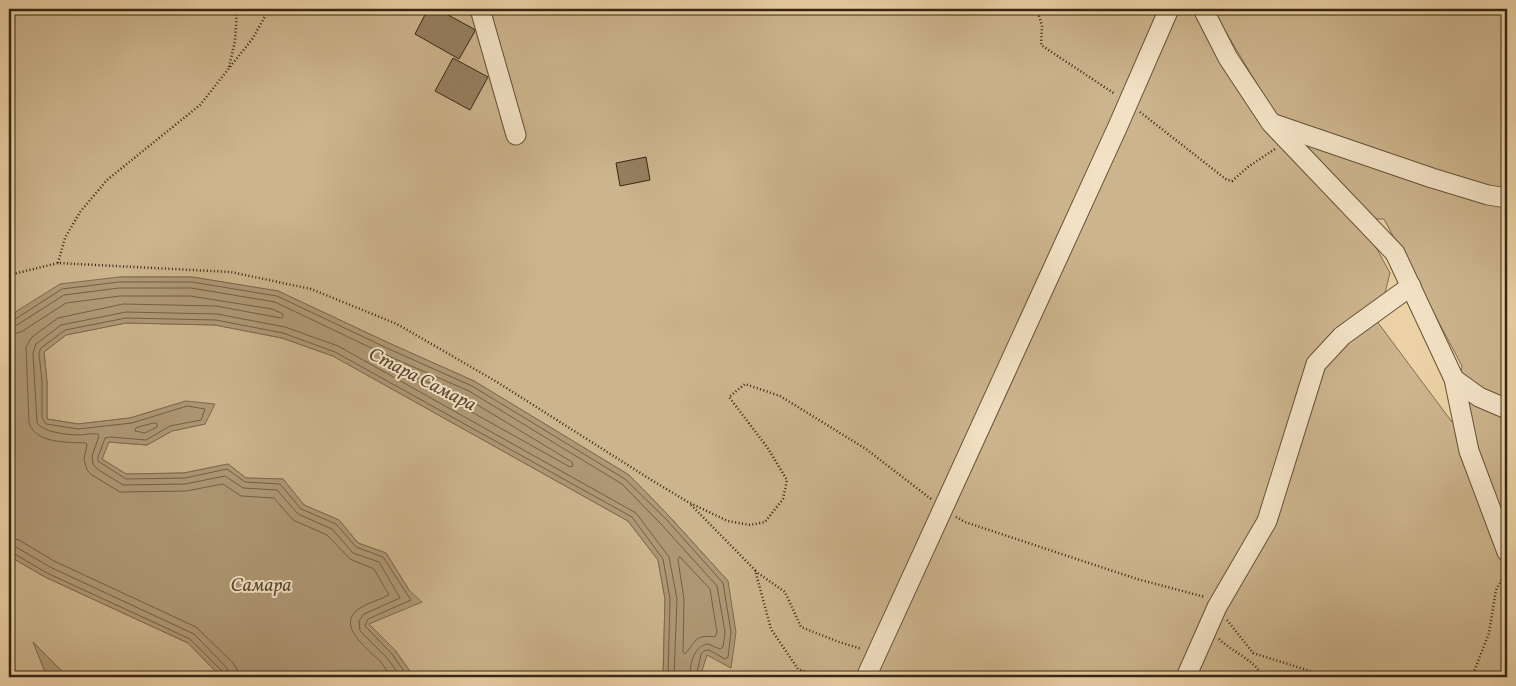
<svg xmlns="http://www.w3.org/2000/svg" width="1516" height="686" viewBox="0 0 1516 686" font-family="Vollkorn,serif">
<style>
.green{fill:#ccb48c;stroke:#826e50}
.water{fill:#ae9774;stroke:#7e6a4e}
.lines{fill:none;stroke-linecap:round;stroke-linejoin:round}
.shore{stroke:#725f44;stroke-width:1}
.building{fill:#957f5f;stroke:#372714}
.minor-casing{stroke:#645238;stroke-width:21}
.path{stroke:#372714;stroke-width:2.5;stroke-dasharray:1 2.5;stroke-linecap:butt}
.minor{stroke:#f2e1c4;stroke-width:19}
.labels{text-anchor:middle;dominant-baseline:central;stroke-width:4;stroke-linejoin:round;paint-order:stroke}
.water-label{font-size:19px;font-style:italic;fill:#5b4931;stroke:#f2e1c4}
</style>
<rect width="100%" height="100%" fill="#ebd1a5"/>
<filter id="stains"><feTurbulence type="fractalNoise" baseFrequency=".004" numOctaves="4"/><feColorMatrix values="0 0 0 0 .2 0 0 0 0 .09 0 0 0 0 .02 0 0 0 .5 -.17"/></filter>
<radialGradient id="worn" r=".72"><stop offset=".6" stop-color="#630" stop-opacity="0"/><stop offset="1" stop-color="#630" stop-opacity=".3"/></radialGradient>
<!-- green -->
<g class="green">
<polygon points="9,9 1195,9 1248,106 1287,154 1333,196 1372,240 1390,273 1385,293 1367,308 1452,422 1462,366 1384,219 1376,219 1278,119 1212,9 1507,9 1507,677 700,677 706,654 731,668 728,581 669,516 629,475 474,381 391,344 278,291 192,277 119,277 9,316"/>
<polygon points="126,323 215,325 282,338 333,356 628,521 658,560 665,599 663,677 414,677 395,650 369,624 409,590 386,553 358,543 339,520 304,505 283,479 246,478 228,464 184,473 126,474 102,459 108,442 147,445 172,431 205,424 186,401 130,418 78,424 47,419 47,382 44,352 66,335"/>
<polygon points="9,556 45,577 188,643 221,677 68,677 34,643 47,677 9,677"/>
</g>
<!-- water -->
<g class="water">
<polygon points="119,277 192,277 278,291 391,344 474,381 629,475 669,516 728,581 736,632 731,668 707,655 700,677 663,677 665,599 658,560 628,521 333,356 282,338 215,325 126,323 66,335 44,352 47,382 47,419 78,424 130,418 186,401 215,404 205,424 172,431 147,445 109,442 102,459 126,474 184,473 228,464 246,478 283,479 304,505 339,520 358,543 386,553 409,590 422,602 369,624 395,650 414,677 221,677 188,643 45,577 9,556 9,316 60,284"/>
<polygon points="33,642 68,677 47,677"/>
</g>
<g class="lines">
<!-- shore -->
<g class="shore">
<polyline points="9,321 14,320 62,289 119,282 192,282 277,296 389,349 472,386 625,479 666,519 723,583 731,632 728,657 725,659 709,650 704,651 701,654 696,677"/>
<path d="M9,327L17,325L64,295L119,288H191L275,302L386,355L469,391L622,484L661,524L717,586L725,632L723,647L720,649L708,644C693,646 690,665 690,677"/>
<path d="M9,335L21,332L66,303L120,296H190L272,309L283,314V317L281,318L216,306L123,304L58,318L32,337L26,347L29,423C36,444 68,442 86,443L87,445L84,459L87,470L92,475L120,492L186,491L223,484L241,496L274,498L293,520L327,535L350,559L374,569L389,595C380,600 369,602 360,608C334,625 368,649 380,661C384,666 388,672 391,677"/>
<polygon points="418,378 466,398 572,462 573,466 570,467 418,382 416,380"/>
<polygon points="154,423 157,424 157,427 145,433 135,431 136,428"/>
<polyline points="9,538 19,540 54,561 196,627 233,663 237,669 238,677"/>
<polyline points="9,546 16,547 50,567 194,634 227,668 230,677"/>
<polyline points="9,552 13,553 47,573 190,639 223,672 224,677"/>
<path d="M680,557L710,589L717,632L715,637C694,634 696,642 685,654L683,652L684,599L678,560Z"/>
<path d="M401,677L387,658L360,631L359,621L364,614L400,598L379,562L353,553L332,529L298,514L277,490L243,488L225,476L185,484L123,485L97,469L93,464L92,456L99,436L98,434C91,433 84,435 78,435C67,435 43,432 37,423L33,353L36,344L61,325L126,312L217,314L285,327L338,346L636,513L669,557L677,599L674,677"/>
<polyline points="408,677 392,654 365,626 368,619 411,600 383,557 356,547 336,524 301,509 280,484 245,482 227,469 185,478 126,479 98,461 98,457 105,438 110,437 146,440 170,426 201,420 205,409 187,406 132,423 78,429 46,424 42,418 42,382 39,353 41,348 65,330 126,318 216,320 283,333 335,352 632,517 663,559 670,599 668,677"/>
</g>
</g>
<!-- building -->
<g class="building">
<polygon points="428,9 437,9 474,29 475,31 459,59 415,34"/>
<polygon points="453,58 488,77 470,110 435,91"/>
<polygon points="646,157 650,180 620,186 616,163"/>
</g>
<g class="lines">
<defs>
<g id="minor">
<polyline points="480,9 516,135"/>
<polyline points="1203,9 1228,58 1271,123 1395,253 1454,379 1469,451 1507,552"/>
<polyline points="1274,124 1432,178 1488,195 1507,198"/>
<polyline points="1454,379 1479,397 1507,409"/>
<polyline points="866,677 1118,126 1169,9"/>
<polyline points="1186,677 1217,607 1267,521 1316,364 1342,336 1411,286"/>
</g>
</defs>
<!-- minor casing -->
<use href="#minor" class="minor-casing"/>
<!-- path -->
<g class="path">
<polyline points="1037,9 1042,26 1041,45 1115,94"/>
<polyline points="229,67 235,41 237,9"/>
<polyline points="1140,112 1227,180 1232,181 1248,167 1275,149"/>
<polyline points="58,263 65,238 80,212 107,180 200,105 253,38 269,9"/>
<polyline points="9,275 58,263 231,272 311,289 397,324 497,382 653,481 688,502 728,521 750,525 765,522 783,499 787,480 767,447 729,397 745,384 780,396 866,449 931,499"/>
<polyline points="691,505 755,570 771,629 798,669 819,677"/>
<polyline points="956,517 965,522 1137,579 1205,597"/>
<polyline points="755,571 785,592 801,627 839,642 862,649"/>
<polyline points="1227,620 1253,653 1329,677"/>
<path d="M1219,639C1232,652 1254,659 1263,677"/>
<polyline points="1472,677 1489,633 1496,590 1507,570"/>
</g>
<!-- minor -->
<use href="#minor" class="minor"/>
</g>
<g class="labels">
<!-- water labels -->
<g class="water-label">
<text transform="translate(422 380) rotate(27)">Стара Самара</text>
<text x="261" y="586">Самара</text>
</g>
</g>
<!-- margin -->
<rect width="1516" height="686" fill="none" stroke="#ebd1a5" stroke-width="30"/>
<rect x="10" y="10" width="1496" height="666" fill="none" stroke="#372714" stroke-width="2.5"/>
<rect x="15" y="15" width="1486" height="656" fill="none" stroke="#372714"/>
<rect width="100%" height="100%" filter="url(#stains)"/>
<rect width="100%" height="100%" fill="url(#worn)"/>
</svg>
